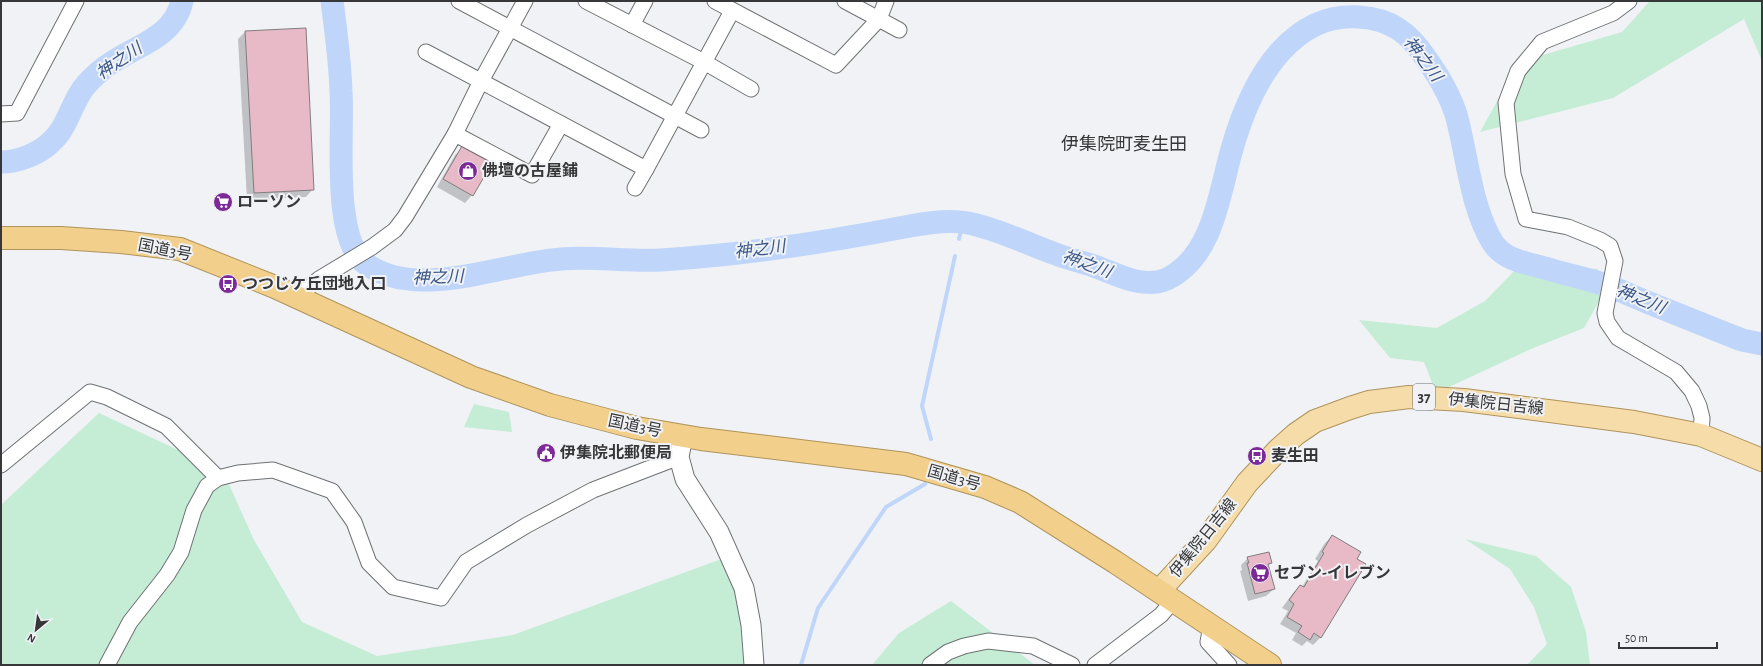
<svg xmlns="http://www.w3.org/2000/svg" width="1763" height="666" viewBox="0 0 1763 666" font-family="'Alegreya Sans','Noto Sans JP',sans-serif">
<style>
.green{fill:#c5ecd5}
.shadow{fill:#0003}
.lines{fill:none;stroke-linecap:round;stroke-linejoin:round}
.stream{stroke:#bfd6fa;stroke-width:4}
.river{stroke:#bfd6fa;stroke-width:23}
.building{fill:#e8bac8;stroke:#817d7e}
.minor-casing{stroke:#6f7173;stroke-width:17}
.tertiary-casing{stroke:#6f7173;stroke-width:21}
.primary-casing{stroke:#af935c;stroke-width:24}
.trunk-casing{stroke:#af935c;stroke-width:24}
.minor{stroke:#fff;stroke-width:15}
.tertiary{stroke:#fff;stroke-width:19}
.primary{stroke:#f5dca9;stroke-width:22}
.trunk{stroke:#f2d08c;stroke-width:22}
.labels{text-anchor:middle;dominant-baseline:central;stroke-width:4;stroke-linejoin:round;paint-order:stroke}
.shield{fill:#f0f2f5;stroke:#6e6f71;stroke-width:1}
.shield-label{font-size:15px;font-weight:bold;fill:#373739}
.poi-label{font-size:16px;font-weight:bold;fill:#373739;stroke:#f0f2f5;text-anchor:start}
.street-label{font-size:16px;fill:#373739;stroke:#f0f2f5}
.water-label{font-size:17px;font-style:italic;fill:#3a5787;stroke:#f0f2f5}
.quarter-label{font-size:18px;fill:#373739;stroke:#f0f2f5}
</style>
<rect width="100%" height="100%" fill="#f0f2f5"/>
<!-- green -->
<g class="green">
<polygon points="1650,1 1762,1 1762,61 1744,19 1613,98 1480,132 1519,62 1622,32"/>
<polygon points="1519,266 1598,269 1603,294 1584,328 1531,349 1436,393 1424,362 1390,358 1359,320 1437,328 1485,301"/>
<polygon points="474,404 509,412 512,432 464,427"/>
<polygon points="99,413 223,471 254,540 302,622 377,656 513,635 727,557 758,665 1,665 1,505"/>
<polygon points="1465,539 1536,556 1571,587 1586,632 1590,665 1527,665 1547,644 1534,607 1510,569"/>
<polygon points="951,601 1035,665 872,665 899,633"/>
</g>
<!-- shadow -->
<g class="shadow">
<polygon points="245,32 313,189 306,197 247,200 238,39"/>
<polygon points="463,148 472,195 465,203 437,187 455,155"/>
<polygon points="1332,536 1321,637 1313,645 1307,641 1302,646 1292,640 1296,633 1280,624 1288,611 1282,608 1293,593 1300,586 1302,587 1318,561 1315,559 1325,543"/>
<polygon points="1248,558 1271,563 1268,566 1274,589 1266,596 1248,601 1240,571 1242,570 1241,565"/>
</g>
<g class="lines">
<!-- stream -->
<g class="stream">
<polyline points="959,239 963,222"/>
<polyline points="931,439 922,406 955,256"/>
<polyline points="801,665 818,608 886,507 925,484"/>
</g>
<!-- river -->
<g class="river">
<path d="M332,1C336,31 340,61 341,91C344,132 331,239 366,264C418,301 503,263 561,259C594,256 628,262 661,260C741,255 821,243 899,228C921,224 945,219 968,223C998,229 1025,243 1053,253C1065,258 1079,261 1091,265C1115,273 1142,290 1167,279C1214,256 1219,193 1232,149C1242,114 1256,79 1280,52C1302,28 1326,15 1359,17C1390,19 1408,32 1425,57C1438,75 1451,96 1457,118C1467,156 1472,211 1493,243C1504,260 1526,263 1545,268C1564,274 1584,278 1603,284C1618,289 1634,297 1649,303C1680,315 1711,328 1742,340L1762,344"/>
<path d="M1,162C18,162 39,154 51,142C65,130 70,110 79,95C83,87 92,78 99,72C126,47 173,42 182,1"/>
</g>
</g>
<!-- building -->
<g class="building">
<polygon points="306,28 314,190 254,193 245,31"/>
<polygon points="462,146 492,163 473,196 443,179"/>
<polygon points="1332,535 1361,552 1357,559 1366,564 1321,638 1314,633 1310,640 1298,632 1302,626 1287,617 1294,604 1289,600 1300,585 1304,587 1324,553 1322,552"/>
<polygon points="1269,552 1272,563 1268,564 1275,589 1255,594 1247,563 1249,563 1247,557"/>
</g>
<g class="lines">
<defs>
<g id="minor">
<polyline points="459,1 701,130"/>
<polyline points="586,1 704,62 751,89"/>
<polyline points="715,1 836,65 879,19 886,1"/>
<polyline points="845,1 899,30"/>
<polyline points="1629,1 1613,13 1542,42 1518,71 1506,103 1513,174 1526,219 1568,227 1600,240 1610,246 1615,261 1605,313 1607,322 1618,338 1676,372 1692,391 1699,406 1702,418 1701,435"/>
<polyline points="632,25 645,1"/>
<polyline points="426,52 646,169 732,11"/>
<polyline points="1,114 17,113 76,1"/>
<polyline points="455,134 532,175 561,124"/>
<polyline points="635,188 646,169"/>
<polyline points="297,297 319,279 372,247 395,230 405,217 455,134 481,81 525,1"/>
<polyline points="1,465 90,392 107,397 166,426 218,478"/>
<polyline points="1211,626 1208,642 1229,665"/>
<polyline points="107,665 130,622 167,575 181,552 194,510 207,486 218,478 238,473 273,470 332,491 354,522 369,563 393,587 441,598 466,562 527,525 593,490 679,457"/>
<polyline points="930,665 948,652 964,646 988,641 1033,646 1072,665"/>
<polyline points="1095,665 1161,615 1166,609 1170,599"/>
</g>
<polyline id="tertiary" points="683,436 679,457 685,479 719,532 744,588 751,625 754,665"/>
<polyline id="primary" points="1159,591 1206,540 1247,483 1278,450 1296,434 1315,421 1350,408 1369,402 1409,397 1464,400 1634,422 1701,435 1762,460"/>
<polyline id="trunk" points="1,238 61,238 121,242 180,249 275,287 471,377 550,405 637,428 701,439 906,464 985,487 1020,502 1115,562 1270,665"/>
</defs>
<!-- minor casing -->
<use href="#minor" class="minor-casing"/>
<!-- tertiary casing -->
<use href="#tertiary" class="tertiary-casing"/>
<!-- primary casing -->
<use href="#primary" class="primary-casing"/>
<!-- trunk casing -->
<use href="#trunk" class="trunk-casing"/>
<!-- minor -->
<use href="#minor" class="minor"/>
<!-- tertiary -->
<use href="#tertiary" class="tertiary"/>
<!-- primary -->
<use href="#primary" class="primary"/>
<!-- trunk -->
<use href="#trunk" class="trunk"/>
</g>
<!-- icons -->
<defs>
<symbol id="shop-disc" viewBox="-11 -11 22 22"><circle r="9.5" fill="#7d2a99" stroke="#f0f2f5"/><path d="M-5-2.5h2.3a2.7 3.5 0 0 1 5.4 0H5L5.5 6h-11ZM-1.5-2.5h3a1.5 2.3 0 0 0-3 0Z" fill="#fff"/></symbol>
<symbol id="supermarket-disc" viewBox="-11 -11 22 22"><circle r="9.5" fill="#7d2a99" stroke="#f0f2f5"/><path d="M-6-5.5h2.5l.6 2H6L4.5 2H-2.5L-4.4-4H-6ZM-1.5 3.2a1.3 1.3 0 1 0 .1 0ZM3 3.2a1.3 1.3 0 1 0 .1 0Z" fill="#fff"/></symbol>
<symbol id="bus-disc" viewBox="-11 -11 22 22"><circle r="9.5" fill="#7d2a99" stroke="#f0f2f5"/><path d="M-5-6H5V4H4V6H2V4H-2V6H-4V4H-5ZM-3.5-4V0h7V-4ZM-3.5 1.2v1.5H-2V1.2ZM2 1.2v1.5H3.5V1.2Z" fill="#fff"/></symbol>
<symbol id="civic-disc" viewBox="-11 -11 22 22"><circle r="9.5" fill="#7d2a99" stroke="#f0f2f5"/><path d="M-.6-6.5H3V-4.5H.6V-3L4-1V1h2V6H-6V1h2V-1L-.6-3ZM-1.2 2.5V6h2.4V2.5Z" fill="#fff"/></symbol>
</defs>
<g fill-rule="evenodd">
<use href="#shop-disc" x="457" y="160" width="22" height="22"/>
<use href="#supermarket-disc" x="212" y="191" width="22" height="22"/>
<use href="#bus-disc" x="217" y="273" width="22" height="22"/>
<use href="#civic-disc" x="535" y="442" width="22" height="22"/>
<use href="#bus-disc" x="1246" y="445" width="22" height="22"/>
<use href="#supermarket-disc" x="1249" y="562" width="22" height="22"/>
</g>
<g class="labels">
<!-- shield labels -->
<rect class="shield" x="1413" y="384" width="22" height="26" rx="3"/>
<g class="shield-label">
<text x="1424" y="397">37</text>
</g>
<!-- poi labels -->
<g class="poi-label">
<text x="482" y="171">佛壇の古屋鋪</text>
<text x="237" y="202">ローソン</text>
<text x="242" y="284">つつじケ丘団地入口</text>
<text x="560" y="453">伊集院北郵便局</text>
<text x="1271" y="456">麦生田</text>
<text x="1274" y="573">セブン-イレブン</text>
</g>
<!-- street labels -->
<g class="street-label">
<text transform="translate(165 250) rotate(11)">国道3号</text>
<text transform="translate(1496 404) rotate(6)">伊集院日吉線</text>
<text transform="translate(635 426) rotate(12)">国道3号</text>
<text transform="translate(954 478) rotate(16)">国道3号</text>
<text transform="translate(1203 538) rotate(-51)">伊集院日吉線</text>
</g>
<!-- water labels -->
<g class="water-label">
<text transform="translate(1423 59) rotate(53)">神之川</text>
<text transform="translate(119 61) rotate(-34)">神之川</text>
<text transform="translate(760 249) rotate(-7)">神之川</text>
<text transform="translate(1087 264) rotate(20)">神之川</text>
<text transform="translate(438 277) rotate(-2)">神之川</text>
<text transform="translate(1641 299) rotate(22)">神之川</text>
</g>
<!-- quarter labels -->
<g class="quarter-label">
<text x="1124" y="145">伊集院町麦生田</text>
</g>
</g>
<!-- border -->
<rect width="1763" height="666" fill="none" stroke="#373739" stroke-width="4"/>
<!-- north arrow -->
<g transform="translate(36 630) rotate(209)" stroke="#f0f2f5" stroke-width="3" paint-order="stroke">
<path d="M0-3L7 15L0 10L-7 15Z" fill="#373739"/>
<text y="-6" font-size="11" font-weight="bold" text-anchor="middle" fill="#373739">N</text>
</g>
<!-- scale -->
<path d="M1619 642v6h98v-6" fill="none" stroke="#373739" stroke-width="2"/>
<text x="1625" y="642" font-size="12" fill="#373739" stroke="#f0f2f5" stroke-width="3" paint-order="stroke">50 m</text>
</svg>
